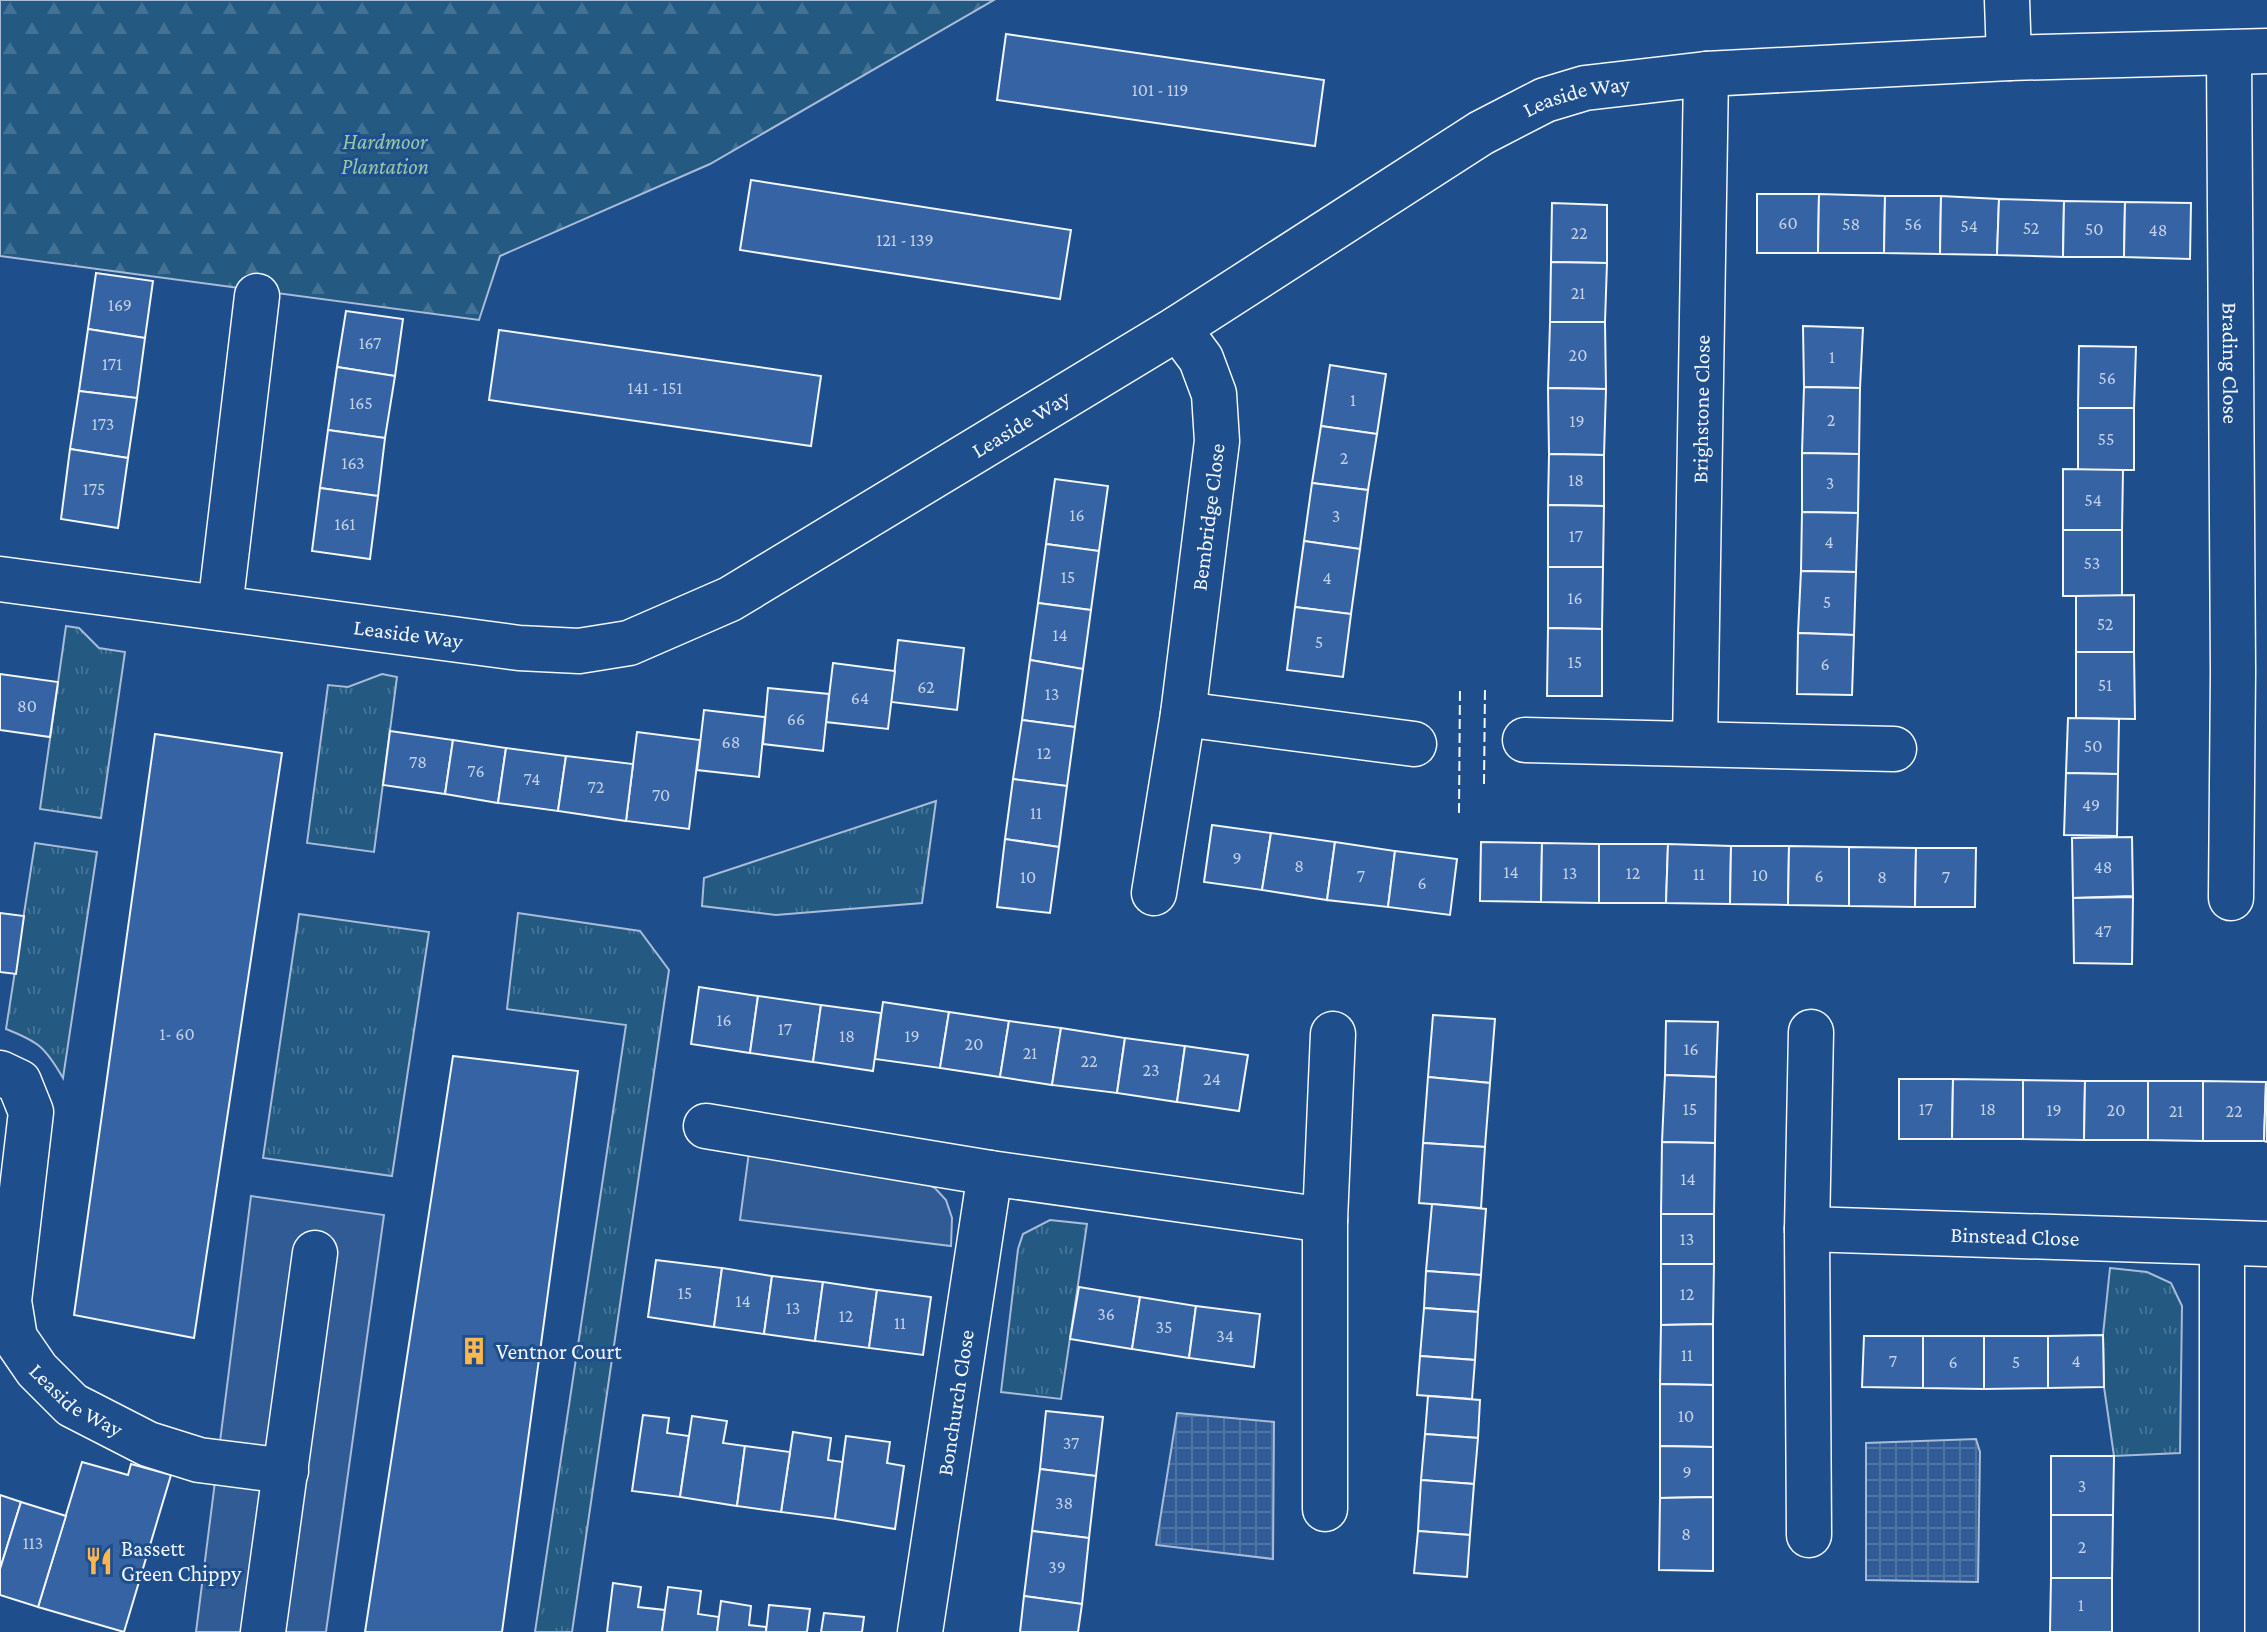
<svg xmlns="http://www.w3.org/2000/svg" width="2267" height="1632" viewBox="0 0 2267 1632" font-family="'Crimson Pro',serif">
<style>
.grass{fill:url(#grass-tufts);stroke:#a8bbd7;stroke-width:2}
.forest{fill:url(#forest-firs);stroke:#a8bbd7;stroke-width:2}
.parking{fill:#305b95;stroke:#a8bbd7;stroke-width:2}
.plaza{fill:url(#plaza-grid);stroke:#a8bbd7;stroke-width:2}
.building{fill:#3563a3;stroke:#f2f6ff;stroke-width:2}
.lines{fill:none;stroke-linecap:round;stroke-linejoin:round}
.minor-casing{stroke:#f2f6ff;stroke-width:47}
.minor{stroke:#1f4e8c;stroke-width:44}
.fence{stroke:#f2f6ff;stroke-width:2;stroke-dasharray:10 4;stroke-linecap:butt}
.labels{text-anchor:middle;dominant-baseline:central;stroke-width:6;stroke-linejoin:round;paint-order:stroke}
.number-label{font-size:18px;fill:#c3d1e8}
.street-label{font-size:22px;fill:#f2f6ff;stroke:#1f4e8c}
.park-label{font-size:22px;font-style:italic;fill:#97c8a6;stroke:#1f4e8c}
.poi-label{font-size:22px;fill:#f2f6ff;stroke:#1f4e8c;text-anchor:start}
</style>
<defs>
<pattern id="grass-tufts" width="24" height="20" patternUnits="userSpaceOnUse" patternTransform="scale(2)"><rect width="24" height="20" fill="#245a82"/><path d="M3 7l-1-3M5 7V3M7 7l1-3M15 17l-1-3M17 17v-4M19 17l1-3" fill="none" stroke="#447295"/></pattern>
<pattern id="forest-firs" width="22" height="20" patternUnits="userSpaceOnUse" patternTransform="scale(2)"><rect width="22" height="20" fill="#245a82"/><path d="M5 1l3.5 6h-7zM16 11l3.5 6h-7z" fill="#447295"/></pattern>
<pattern id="plaza-grid" width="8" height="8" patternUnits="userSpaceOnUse" patternTransform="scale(2)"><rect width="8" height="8" fill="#305b95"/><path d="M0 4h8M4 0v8" fill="none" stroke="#4e73a5"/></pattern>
</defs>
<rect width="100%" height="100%" fill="#1f4e8c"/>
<!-- grass -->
<g class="grass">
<polygon points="66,626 79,628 99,648 125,652 101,818 40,809"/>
<polygon points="382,674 397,677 374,852 307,843 328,685 348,687"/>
<polygon points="936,801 922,903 776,915 702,906 704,878"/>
<path d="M35,843L97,852L63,1078C45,1047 39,1042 6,1029Z"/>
<polygon points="518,913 640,931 669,970 572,1632 535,1632 626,1025 507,1009"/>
<polygon points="299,914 429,932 392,1176 263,1158"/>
<polygon points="1050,1220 1087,1224 1061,1399 1001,1392 1018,1249 1023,1234"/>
<polygon points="2110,1268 2147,1272 2171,1283 2182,1306 2180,1453 2114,1456 2104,1387 2103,1335"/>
</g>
<!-- forest -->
<polygon class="forest" points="0,0 994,0 710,164 500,256 479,320 0,256"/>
<!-- parking -->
<g class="parking">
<polygon points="749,1152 919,1180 935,1188 946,1200 952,1218 951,1246 740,1220"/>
<polygon points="251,1196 384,1215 326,1632 196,1632"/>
</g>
<!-- plaza -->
<g class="plaza">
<polygon points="1177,1413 1274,1422 1273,1559 1156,1545"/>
<polygon points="1976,1439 1980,1452 1978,1582 1866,1580 1866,1443"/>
</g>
<!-- building -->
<g class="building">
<polygon points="1006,34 1324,80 1315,146 997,100"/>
<polygon points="751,180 1071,230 1060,299 740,250"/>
<polygon points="1757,194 1819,194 1818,253 1757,253"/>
<polygon points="1819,194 1885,196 1884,253 1818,253"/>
<polygon points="1885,196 1941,196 1940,254 1884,253"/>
<polygon points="1941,196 1999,199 1997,255 1940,254"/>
<polygon points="1999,199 2064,201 2063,257 1997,255"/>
<polygon points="2064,201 2125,202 2124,257 2063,257"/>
<polygon points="2125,202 2191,203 2190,259 2124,257"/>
<polygon points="1552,203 1607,205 1607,263 1551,262"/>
<polygon points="1551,262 1607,263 1605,322 1550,322"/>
<polygon points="96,273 153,281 145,338 88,329"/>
<polygon points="346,311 403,319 395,376 337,367"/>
<polygon points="1550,322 1605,322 1606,389 1548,388"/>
<polygon points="1803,326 1863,328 1860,388 1804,387"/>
<polygon points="88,329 145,338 137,398 79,391"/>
<polygon points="499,330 821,376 811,446 489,400"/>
<polygon points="2079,346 2136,347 2134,408 2078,408"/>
<polygon points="1330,365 1386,374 1377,434 1321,426"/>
<polygon points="337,367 395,376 385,438 328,430"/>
<polygon points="1804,387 1860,388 1859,454 1802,453"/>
<polygon points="1548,388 1606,389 1604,455 1549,454"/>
<polygon points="79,391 137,398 128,458 70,449"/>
<rect x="2078" y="408" width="56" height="62"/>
<polygon points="1321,426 1377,434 1368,490 1312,483"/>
<polygon points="328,430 385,438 378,496 320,488"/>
<polygon points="70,449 128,458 118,528 61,519"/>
<polygon points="1802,453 1859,454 1858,513 1802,512"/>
<polygon points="1549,454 1604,455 1604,506 1548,505"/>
<polygon points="2063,469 2123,470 2122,530 2063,530"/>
<polygon points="1055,479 1108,486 1099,551 1046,544"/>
<polygon points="1312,483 1368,490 1360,549 1304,541"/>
<polygon points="320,488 378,496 370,559 312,551"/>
<polygon points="1548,505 1604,506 1603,567 1548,567"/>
<polygon points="1802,512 1858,513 1856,572 1801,571"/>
<rect x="2063" y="530" width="59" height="66"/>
<polygon points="1304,541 1360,549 1351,614 1295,607"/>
<polygon points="1046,544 1099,551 1091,610 1038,603"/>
<polygon points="1548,567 1603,567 1602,629 1548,628"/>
<polygon points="1801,571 1856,572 1854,635 1798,633"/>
<polygon points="2134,595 2134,652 2076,652 2076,596"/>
<polygon points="1038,603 1091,610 1083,669 1030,660"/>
<polygon points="1295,607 1351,614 1343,677 1287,670"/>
<polygon points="1548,628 1602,629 1602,696 1547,696"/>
<polygon points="1798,633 1854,635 1852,695 1797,694"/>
<polygon points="898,640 964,648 957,710 891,702"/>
<polygon points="2076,652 2134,652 2135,719 2076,718"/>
<polygon points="1030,660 1083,669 1075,727 1022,720"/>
<polygon points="833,663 895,671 888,729 826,722"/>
<polygon points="0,674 58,682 50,737 0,730"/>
<polygon points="768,688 829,694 823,751 763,744"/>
<polygon points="704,710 765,717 759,777 697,770"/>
<polygon points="2068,718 2119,719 2118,774 2066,773"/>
<polygon points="1022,720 1075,727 1067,786 1013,779"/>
<polygon points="390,731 453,740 445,794 383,785"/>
<polygon points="637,732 700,740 689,829 626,821"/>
<polygon points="155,734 282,753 194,1338 74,1315"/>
<polygon points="453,740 506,748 498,803 445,794"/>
<polygon points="506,748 566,756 558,811 498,803"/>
<polygon points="566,756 633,764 626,821 558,811"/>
<polygon points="2066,773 2118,774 2117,836 2064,835"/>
<polygon points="1013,779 1067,786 1059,847 1005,839"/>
<polygon points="1212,825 1271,833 1262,890 1204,882"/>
<polygon points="1271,833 1335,842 1327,900 1262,890"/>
<polygon points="2132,837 2133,896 2073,898 2072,838"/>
<polygon points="1005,839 1059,847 1050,913 997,907"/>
<polygon points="1335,842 1395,851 1388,907 1327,900"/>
<polygon points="1481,842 1542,843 1541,902 1480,901"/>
<polygon points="1542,843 1599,844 1599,903 1541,902"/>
<polygon points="1599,844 1668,844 1666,903 1599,903"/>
<polygon points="1668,844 1731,846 1730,904 1666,903"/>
<polygon points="1731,846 1789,846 1788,905 1730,904"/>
<polygon points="1789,846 1849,847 1849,906 1788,905"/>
<polygon points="1849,847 1916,848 1915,907 1849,906"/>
<polygon points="1916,848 1976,848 1975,907 1915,907"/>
<polygon points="1395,851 1457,859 1450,915 1388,907"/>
<polygon points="2133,897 2132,964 2074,963 2073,898"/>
<polygon points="0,913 24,916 16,974 0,972"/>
<polygon points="699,987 758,996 750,1053 691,1044"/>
<polygon points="758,996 821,1005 813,1062 750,1053"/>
<polygon points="883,1002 949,1012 940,1068 875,1059"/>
<polygon points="821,1005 881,1013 873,1071 813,1062"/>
<polygon points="949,1012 1009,1021 1000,1077 940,1068"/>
<polygon points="1433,1015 1495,1019 1490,1083 1428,1077"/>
<polygon points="1009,1021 1061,1028 1052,1085 1000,1077"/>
<polygon points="1666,1021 1718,1022 1716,1077 1665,1075"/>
<polygon points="1061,1028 1125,1038 1117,1093 1052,1085"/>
<polygon points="1125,1038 1185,1046 1177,1102 1117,1093"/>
<polygon points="1185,1046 1248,1055 1239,1111 1177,1102"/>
<polygon points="453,1056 578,1071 502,1632 365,1632"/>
<polygon points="1665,1075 1716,1077 1715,1143 1662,1142"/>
<polygon points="1428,1077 1490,1083 1485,1147 1423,1143"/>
<polygon points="1899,1079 1953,1079 1952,1139 1899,1139"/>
<polygon points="1953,1079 2023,1080 2023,1139 1952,1139"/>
<polygon points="2023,1080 2085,1081 2084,1140 2023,1139"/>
<polygon points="2085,1081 2148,1081 2148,1140 2084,1140"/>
<polygon points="2148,1081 2203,1081 2203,1141 2148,1140"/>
<polygon points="2203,1081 2266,1082 2264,1141 2203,1141"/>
<polygon points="2266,1082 2267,1082 2267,1142 2264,1141"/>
<polygon points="1662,1142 1715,1143 1714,1214 1661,1214"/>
<polygon points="1423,1143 1485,1147 1481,1208 1419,1203"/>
<polygon points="1432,1204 1486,1209 1481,1275 1426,1271"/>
<rect x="1661" y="1214" width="53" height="50"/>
<polygon points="656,1260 722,1268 714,1327 648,1317"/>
<polygon points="1661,1264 1714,1264 1713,1324 1661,1325"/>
<polygon points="722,1268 772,1276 764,1334 714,1327"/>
<polygon points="1426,1271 1481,1275 1478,1312 1424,1308"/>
<polygon points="772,1276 823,1282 815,1341 764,1334"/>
<polygon points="823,1282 877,1290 869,1348 815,1341"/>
<polygon points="1079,1287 1140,1297 1132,1349 1070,1339"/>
<polygon points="877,1290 931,1297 923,1355 869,1348"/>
<polygon points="1140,1297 1196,1306 1189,1358 1132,1349"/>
<polygon points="1196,1306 1260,1314 1254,1367 1189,1358"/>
<polygon points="1424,1308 1478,1312 1475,1360 1420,1356"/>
<polygon points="1713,1324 1713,1385 1660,1384 1661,1325"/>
<polygon points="2103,1335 2104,1387 2048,1388 2048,1336"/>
<polygon points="1864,1336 1923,1336 1923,1388 1862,1387"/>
<polygon points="1923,1336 1984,1336 1984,1389 1923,1388"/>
<polygon points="1984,1336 2048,1336 2048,1388 1984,1389"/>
<polygon points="1420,1356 1475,1360 1472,1399 1417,1395"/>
<polygon points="1660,1384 1713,1385 1713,1447 1660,1446"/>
<polygon points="1428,1396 1480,1400 1478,1438 1425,1434"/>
<polygon points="1046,1411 1103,1417 1096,1476 1040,1469"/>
<polygon points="643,1415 669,1418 667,1433 689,1436 680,1497 632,1491"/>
<polygon points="692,1416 727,1421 723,1443 745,1446 737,1506 680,1497"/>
<polygon points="793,1432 831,1438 828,1460 843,1462 835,1519 781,1512"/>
<polygon points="1425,1434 1478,1438 1474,1484 1421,1480"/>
<polygon points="846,1436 890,1442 887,1463 904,1466 895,1529 835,1519"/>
<polygon points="745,1446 790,1452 781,1512 737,1506"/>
<polygon points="1660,1446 1713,1447 1713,1497 1660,1498"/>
<polygon points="2051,1456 2114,1456 2113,1515 2051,1515"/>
<polygon points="82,1462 128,1475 131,1464 171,1475 124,1632 38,1607"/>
<polygon points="1040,1469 1096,1476 1089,1538 1032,1531"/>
<polygon points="1421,1480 1474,1484 1470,1535 1418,1531"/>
<polygon points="0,1495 21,1502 0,1569"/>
<polygon points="1713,1497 1713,1571 1659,1570 1660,1498"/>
<polygon points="21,1502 66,1516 38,1607 0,1595 0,1569"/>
<polygon points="2051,1515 2113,1515 2112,1578 2051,1578"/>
<polygon points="1032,1531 1089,1538 1082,1604 1024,1596"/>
<polygon points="1418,1531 1470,1535 1467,1577 1414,1573"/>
<polygon points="2051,1578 2112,1578 2112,1632 2050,1632"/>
<polygon points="613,1583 641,1587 638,1607 665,1610 662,1632 607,1632"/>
<polygon points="668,1587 701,1591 698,1614 719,1617 717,1632 662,1632"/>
<polygon points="1024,1596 1082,1604 1078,1632 1020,1632"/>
<polygon points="721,1601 751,1606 749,1625 766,1627 766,1632 717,1632"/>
<polygon points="769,1605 810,1609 807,1632 766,1632"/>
<polygon points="824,1613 864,1617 862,1632 821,1632"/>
</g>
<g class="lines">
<defs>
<g id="minor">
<polyline points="2007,0 2009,58"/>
<path id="s1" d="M2229,53L2233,671L2231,898"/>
<path id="s2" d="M0,579L519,648L579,651L629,643L730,599L1178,328L1481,133L1545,100L1585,88L1706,74L2009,58L2267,51"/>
<polyline points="220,608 257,296"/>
<polyline points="1183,714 1414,744"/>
<polyline points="1525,740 1894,749"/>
<path id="s3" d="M1695,743L1706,74"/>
<path id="s4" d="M1154,893L1183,714L1217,441L1214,394L1201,359L1178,328"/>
<path id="s5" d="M0,1073L19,1082L31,1112L9,1301L15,1338L37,1370L72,1405L148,1444L199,1460L286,1471"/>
<polyline points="706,1126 990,1173 1325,1220"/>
<path id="s6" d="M1807,1229L2267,1244"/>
<polyline points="2222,1244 2222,1632"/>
<polyline points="1325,1509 1325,1220 1333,1034"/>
<polyline points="1809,1535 1807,1229 1811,1032"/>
<polyline points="263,1632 315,1253"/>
<path id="s7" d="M920,1632L990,1173"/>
</g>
</defs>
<!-- minor casing -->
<use href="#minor" class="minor-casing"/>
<!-- minor -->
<use href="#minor" class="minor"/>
<!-- fence -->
<g class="fence">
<polyline points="1484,784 1485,688"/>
<polyline points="1459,813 1460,687"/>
</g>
</g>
<!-- icons -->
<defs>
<symbol id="building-bare" viewBox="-9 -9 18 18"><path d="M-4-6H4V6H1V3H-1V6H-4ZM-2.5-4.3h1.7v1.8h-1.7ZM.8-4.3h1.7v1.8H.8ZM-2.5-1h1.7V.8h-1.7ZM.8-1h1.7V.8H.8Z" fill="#ffb74d" stroke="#1f4e8c" stroke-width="2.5" paint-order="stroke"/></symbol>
<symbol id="restaurant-bare" viewBox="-9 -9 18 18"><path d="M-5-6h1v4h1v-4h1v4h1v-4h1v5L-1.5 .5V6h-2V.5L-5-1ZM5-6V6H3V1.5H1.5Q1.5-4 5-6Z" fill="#ffb74d" stroke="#1f4e8c" stroke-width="2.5" paint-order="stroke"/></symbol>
</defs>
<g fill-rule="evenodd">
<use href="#building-bare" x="454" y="1331" width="40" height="40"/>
<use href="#restaurant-bare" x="79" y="1541" width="40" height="40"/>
</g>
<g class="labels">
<!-- number labels -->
<g class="number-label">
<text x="1160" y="90">101 - 119</text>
<text x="1788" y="223">60</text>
<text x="1851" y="224">58</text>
<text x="1913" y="224">56</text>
<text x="1969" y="226">54</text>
<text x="2031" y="228">52</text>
<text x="2094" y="229">50</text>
<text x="2158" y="230">48</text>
<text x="1579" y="233">22</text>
<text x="905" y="240">121 - 139</text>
<text x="1578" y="293">21</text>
<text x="120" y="305">169</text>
<text x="370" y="343">167</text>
<text x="1578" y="355">20</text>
<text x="1832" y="357">1</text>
<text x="112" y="364">171</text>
<text x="2107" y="378">56</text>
<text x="655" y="388">141 - 151</text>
<text x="1353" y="400">1</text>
<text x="361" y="403">165</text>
<text x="1831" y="420">2</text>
<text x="1577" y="421">19</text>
<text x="103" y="424">173</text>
<text x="2106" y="439">55</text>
<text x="1344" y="458">2</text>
<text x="353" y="463">163</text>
<text x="1576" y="480">18</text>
<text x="1830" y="483">3</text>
<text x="94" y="489">175</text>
<text x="2093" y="500">54</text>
<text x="1077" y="515">16</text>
<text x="1336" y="516">3</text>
<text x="345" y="524">161</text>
<text x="1576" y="536">17</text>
<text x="1829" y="542">4</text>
<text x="2092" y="563">53</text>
<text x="1068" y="577">15</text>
<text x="1327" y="578">4</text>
<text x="1575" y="598">16</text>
<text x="1827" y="602">5</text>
<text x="2105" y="624">52</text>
<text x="1060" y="635">14</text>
<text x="1319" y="642">5</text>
<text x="1575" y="662">15</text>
<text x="1825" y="664">6</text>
<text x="2105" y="685">51</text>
<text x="926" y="687">62</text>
<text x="1052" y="694">13</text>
<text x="860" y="698">64</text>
<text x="27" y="706">80</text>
<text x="796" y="719">66</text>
<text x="731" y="742">68</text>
<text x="2093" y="746">50</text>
<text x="1044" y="753">12</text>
<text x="418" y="762">78</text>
<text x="476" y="771">76</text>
<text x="532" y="779">74</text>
<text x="596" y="787">72</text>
<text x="661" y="795">70</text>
<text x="2091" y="805">49</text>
<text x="1036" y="813">11</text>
<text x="1237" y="858">9</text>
<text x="1299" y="866">8</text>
<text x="2103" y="867">48</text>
<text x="1511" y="872">14</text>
<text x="1570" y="873">13</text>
<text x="1633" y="873">12</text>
<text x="1699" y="874">11</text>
<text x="1760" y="875">10</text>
<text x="1361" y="876">7</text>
<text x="1819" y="876">6</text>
<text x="1028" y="877">10</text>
<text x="1882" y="877">8</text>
<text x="1946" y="877">7</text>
<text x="1422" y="883">6</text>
<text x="2103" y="931">47</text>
<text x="724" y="1020">16</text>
<text x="785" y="1029">17</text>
<text x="177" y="1034">1- 60</text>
<text x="847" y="1036">18</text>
<text x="912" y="1036">19</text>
<text x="974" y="1044">20</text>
<text x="1691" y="1049">16</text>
<text x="1030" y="1053">21</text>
<text x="1089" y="1061">22</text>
<text x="1151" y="1070">23</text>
<text x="1212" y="1079">24</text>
<text x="1690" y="1109">15</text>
<text x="1926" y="1109">17</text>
<text x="1988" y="1109">18</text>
<text x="2054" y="1110">19</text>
<text x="2116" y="1110">20</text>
<text x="2176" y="1111">21</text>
<text x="2234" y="1111">22</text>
<text x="1688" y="1179">14</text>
<text x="1687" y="1239">13</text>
<text x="685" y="1293">15</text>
<text x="1687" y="1294">12</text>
<text x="743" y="1301">14</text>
<text x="793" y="1308">13</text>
<text x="1106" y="1314">36</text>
<text x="846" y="1316">12</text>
<text x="900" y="1323">11</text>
<text x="1164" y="1327">35</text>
<text x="1225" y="1336">34</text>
<text x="1687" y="1355">11</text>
<text x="1893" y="1361">7</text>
<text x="2076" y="1361">4</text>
<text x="1953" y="1362">6</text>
<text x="2016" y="1362">5</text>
<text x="1686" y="1416">10</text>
<text x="1071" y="1443">37</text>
<text x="1687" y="1472">9</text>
<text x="2082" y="1486">3</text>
<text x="1064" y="1503">38</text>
<text x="1686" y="1534">8</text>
<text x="33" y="1543">113</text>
<text x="2082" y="1547">2</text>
<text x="1057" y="1567">39</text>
<text x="2081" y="1605">1</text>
</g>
<!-- street labels -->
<g class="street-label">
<text stroke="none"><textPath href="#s2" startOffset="1732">Leaside Way</textPath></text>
<text stroke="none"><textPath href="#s1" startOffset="310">Brading Close</textPath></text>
<text stroke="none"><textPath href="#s3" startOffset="334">Brighstone Close</textPath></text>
<text stroke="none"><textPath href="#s2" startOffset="1084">Leaside Way</textPath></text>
<text stroke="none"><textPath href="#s4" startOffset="380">Bembridge Close</textPath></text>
<text stroke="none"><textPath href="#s2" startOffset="412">Leaside Way</textPath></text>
<text stroke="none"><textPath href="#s6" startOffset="208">Binstead Close</textPath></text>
<text stroke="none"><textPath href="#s5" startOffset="370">Leaside Way</textPath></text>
<text stroke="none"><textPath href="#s7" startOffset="232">Bonchurch Close</textPath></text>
</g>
<!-- park labels -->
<g class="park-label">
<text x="385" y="141">Hardmoor<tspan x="385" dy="25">Plantation</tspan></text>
</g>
<!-- poi labels -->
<g class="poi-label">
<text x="496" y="1351">Ventnor Court</text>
<text x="121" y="1548">Bassett<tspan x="121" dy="25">Green Chippy</tspan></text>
</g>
</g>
</svg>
